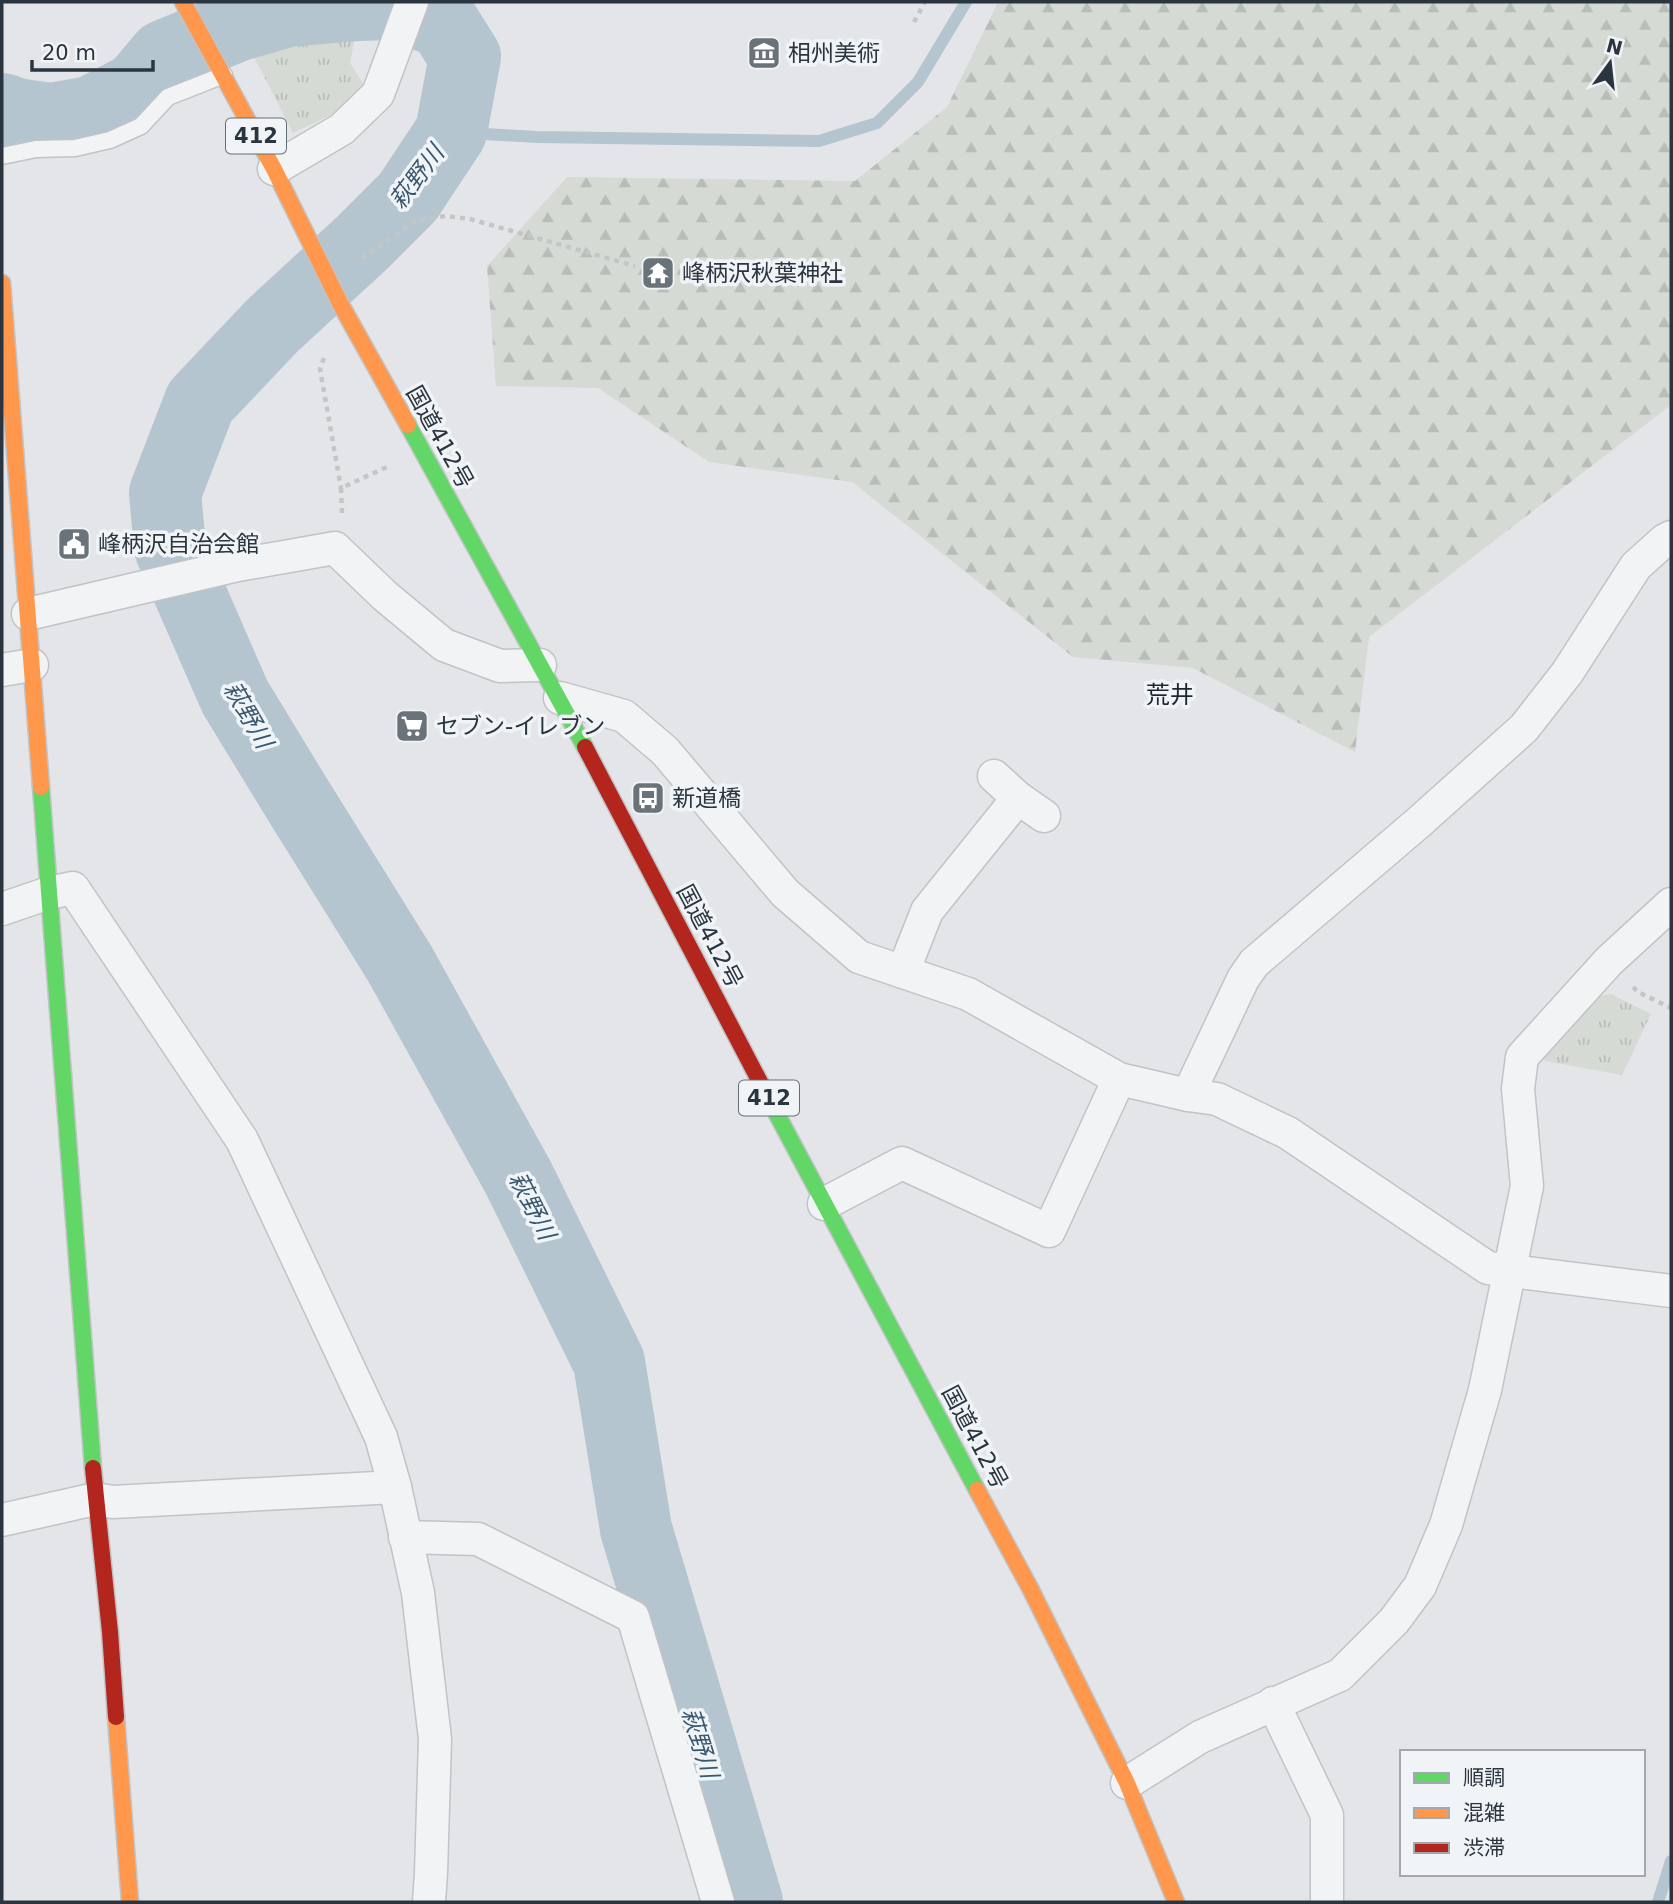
<svg xmlns="http://www.w3.org/2000/svg" width="1673" height="1904" viewBox="0 0 1673 1904" font-family="'DejaVu Sans','Noto Sans JP',sans-serif">
<style>
.forest{fill:url(#forest-firs)}
.park{fill:url(#park-tufts)}
.lines{fill:none;stroke-linecap:round;stroke-linejoin:round}
.stream{stroke:#b4c5d0;stroke-width:12}
.river{stroke:#b4c5d0;stroke-width:72}
.lane-casing{stroke:#c1c3c6;stroke-width:19}
.street-casing{stroke:#c1c3c6;stroke-width:35}
.fast-casing{stroke:#c1c3c6;stroke-width:19}
.slow-casing{stroke:#c1c3c6;stroke-width:19}
.jam-casing{stroke:#c1c3c6;stroke-width:19}
.path{stroke:#c3c6c7;stroke-width:4.5;stroke-dasharray:5 5;stroke-linecap:butt}
.lane{stroke:#f2f3f4;stroke-width:16}
.street{stroke:#f2f3f4;stroke-width:32}
.fast{stroke:#63d668;stroke-width:16}
.slow{stroke:#ff974d;stroke-width:16}
.jam{stroke:#b3261e;stroke-width:16}
.labels{text-anchor:middle;dominant-baseline:central;stroke-width:7;stroke-linejoin:round;paint-order:stroke}
.shield{fill:#f1f4f6;stroke:#666e76;stroke-width:2}
.shield-label{font-size:21px;font-weight:bold;fill:#2b353f}
.poi-label{font-size:23px;fill:#2b353f;stroke:#f1f4f6;text-anchor:start}
.street-label{font-size:23px;fill:#2b353f;stroke:#f1f4f6}
.water-label{font-size:24px;font-style:italic;fill:#39586f;stroke:#f1f4f6}
.neighbourhood-label{font-size:24px;fill:#1e2630;stroke:#f1f4f6}
</style>
<defs>
<pattern id="forest-firs" width="22" height="20" patternUnits="userSpaceOnUse" patternTransform="scale(1.75)"><rect width="22" height="20" fill="#d5dbd4"/><path d="M5 1l3.5 6h-7zM16 11l3.5 6h-7z" fill="#b7bdb7"/></pattern>
<pattern id="park-tufts" width="24" height="20" patternUnits="userSpaceOnUse" patternTransform="scale(1.75)"><rect width="24" height="20" fill="#d5dbd4"/><path d="M3 7l-1-3M5 7V3M7 7l1-3M15 17l-1-3M17 17v-4M19 17l1-3" fill="none" stroke="#b7bdb7"/></pattern>
</defs>
<rect width="100%" height="100%" fill="#e3e5e8"/>
<!-- forest -->
<polygon class="forest" points="998,2 1671,2 1671,405 1369,637 1355,752 1193,668 1073,657 852,482 709,462 598,388 496,386 487,266 567,177 855,181 947,107"/>
<!-- park -->
<g class="park">
<path d="M348,26L355,29V37L350,63L363,83C350,110 318,121 293,133L253,55L300,34Z"/>
<polygon points="1611,994 1651,1014 1622,1075 1545,1061 1543,1058 1592,997"/>
</g>
<g class="lines">
<!-- stream -->
<g class="stream">
<polyline points="451,132 536,137 819,141 877,123 918,82 966,2"/>
<polyline points="1658,1902 1671,1861"/>
</g>
<!-- river -->
<polyline class="river" points="2,109 17,114 51,119 91,112 137,88 164,56 236,26 288,11 359,5 391,4 443,22 465,57 451,132 408,197 362,243 273,325 200,402 165,493 170,548 235,697 296,797 400,964 518,1177 609,1362 636,1529 747,1902"/>
<defs>
<polyline id="lane" points="2,156 36,149 75,148 110,140 141,126 168,97 224,75"/>
<g id="street">
<polyline points="274,169 342,129 378,94 412,2"/>
<polyline points="28,614 238,565 335,548 385,596 444,645 500,666 540,665"/>
<polyline points="2,670 32,665"/>
<polyline points="560,698 624,716 665,751 785,893 859,957 968,994 1119,1079 1188,1095 1217,1099 1288,1133 1488,1268 1671,1291"/>
<polyline points="994,776 1018,798"/>
<polyline points="2,909 49,893 73,888 242,1140 381,1437 395,1487 418,1593 435,1739 431,1873 429,1902"/>
<polyline points="903,972 927,911 1018,798 1044,816"/>
<polyline points="1188,1095 1243,979 1254,963 1418,823 1524,728 1567,673 1636,566 1665,540 1671,537"/>
<polyline points="824,1204 902,1163 1049,1231 1119,1079"/>
<polyline points="2,1520 95,1499 113,1502 395,1487"/>
<polyline points="405,1537 478,1539 633,1617 718,1902"/>
<polyline points="1273,1703 1327,1815 1327,1902"/>
<polyline points="1127,1783 1200,1737 1340,1675 1394,1621 1420,1586 1446,1525 1485,1390 1527,1186 1518,1089 1522,1057 1609,961 1671,904"/>
</g>
<g id="fast">
<polyline points="408,425 585,747"/>
<polyline points="41,787 93,1468"/>
<polyline points="772,1105 977,1490"/>
</g>
<g id="slow">
<polyline points="183,2 274,169 341,305 408,425"/>
<polyline points="2,283 41,787"/>
<polyline points="977,1490 1030,1588 1127,1783 1176,1902"/>
<polyline points="116,1717 130,1902"/>
</g>
<g id="jam">
<polyline points="585,747 772,1105"/>
<polyline points="93,1468 110,1632 116,1717"/>
</g>
</defs>
<!-- lane casing -->
<use href="#lane" class="lane-casing"/>
<!-- street casing -->
<use href="#street" class="street-casing"/>
<!-- fast casing -->
<use href="#fast" class="fast-casing"/>
<!-- slow casing -->
<use href="#slow" class="slow-casing"/>
<!-- jam casing -->
<use href="#jam" class="jam-casing"/>
<!-- path -->
<g class="path">
<polyline points="914,22 925,2"/>
<polyline points="362,258 418,220 446,216 470,219 635,266"/>
<polyline points="324,358 320,369 341,488"/>
<polyline points="342,513 341,488 387,467"/>
<polyline points="1633,987 1638,992 1671,1008"/>
</g>
<!-- lane -->
<use href="#lane" class="lane"/>
<!-- street -->
<use href="#street" class="street"/>
<!-- fast -->
<use href="#fast" class="fast"/>
<!-- slow -->
<use href="#slow" class="slow"/>
<!-- jam -->
<use href="#jam" class="jam"/>
</g>
<!-- icons -->
<defs>
<symbol id="museum-square" viewBox="-11 -11 22 22"><rect x="-9" y="-9" width="18" height="18" rx="4" fill="#6b737a" stroke="#f1f4f6"/><path d="M0-6L6-3V-2H-6V-3ZM-5-1h2V3h-2ZM-1-1h2V3h-2ZM3-1h2V3H3ZM-6 4H6V6H-6Z" fill="#fff"/></symbol>
<symbol id="temple-square" viewBox="-11 -11 22 22"><rect x="-9" y="-9" width="18" height="18" rx="4" fill="#6b737a" stroke="#f1f4f6"/><path d="M0-6L5-2H3V0L6.5 2.5H4V6H1.5V3h-3V6H-4V2.5H-6.5L-3 0V-2H-5Z" fill="#fff"/></symbol>
<symbol id="civic-square" viewBox="-11 -11 22 22"><rect x="-9" y="-9" width="18" height="18" rx="4" fill="#6b737a" stroke="#f1f4f6"/><path d="M-.6-6.5H3V-4.5H.6V-3L4-1V1h2V6H-6V1h2V-1L-.6-3ZM-1.2 2.5V6h2.4V2.5Z" fill="#fff"/></symbol>
<symbol id="supermarket-square" viewBox="-11 -11 22 22"><rect x="-9" y="-9" width="18" height="18" rx="4" fill="#6b737a" stroke="#f1f4f6"/><path d="M-6-5.5h2.5l.6 2H6L4.5 2H-2.5L-4.4-4H-6ZM-1.5 3.2a1.3 1.3 0 1 0 .1 0ZM3 3.2a1.3 1.3 0 1 0 .1 0Z" fill="#fff"/></symbol>
<symbol id="bus-square" viewBox="-11 -11 22 22"><rect x="-9" y="-9" width="18" height="18" rx="4" fill="#6b737a" stroke="#f1f4f6"/><path d="M-5-6H5V4H4V6H2V4H-2V6H-4V4H-5ZM-3.5-4V0h7V-4ZM-3.5 1.2v1.5H-2V1.2ZM2 1.2v1.5H3.5V1.2Z" fill="#fff"/></symbol>
</defs>
<g fill-rule="evenodd">
<use href="#museum-square" x="745" y="34" width="38" height="38"/>
<use href="#temple-square" x="639" y="254" width="38" height="38"/>
<use href="#civic-square" x="55" y="525" width="38" height="38"/>
<use href="#supermarket-square" x="393" y="707" width="38" height="38"/>
<use href="#bus-square" x="629" y="779" width="38" height="38"/>
</g>
<g class="labels">
<!-- shield labels -->
<g class="shield">
<rect x="226" y="118.5" width="60" height="35" rx="5"/>
<rect x="739" y="1080.5" width="60" height="35" rx="5"/>
</g>
<g class="shield-label">
<text x="256" y="136">412</text>
<text x="769" y="1098">412</text>
</g>
<!-- poi labels -->
<g class="poi-label">
<text x="788" y="53">相州美術</text>
<text x="682" y="273">峰柄沢秋葉神社</text>
<text x="98" y="544">峰柄沢自治会館</text>
<text x="436" y="726">セブン-イレブン</text>
<text x="672" y="798">新道橋</text>
</g>
<!-- street labels -->
<g class="street-label">
<text transform="translate(440 437) rotate(61)">国道412号</text>
<text transform="translate(710 936) rotate(62)">国道412号</text>
<text transform="translate(975 1437) rotate(62)">国道412号</text>
</g>
<!-- water labels -->
<g class="water-label">
<text transform="translate(417 177) rotate(-53)">萩野川</text>
<text transform="translate(248 715) rotate(60)">萩野川</text>
<text transform="translate(532 1206) rotate(63)">萩野川</text>
<text transform="translate(700 1743) rotate(73)">萩野川</text>
</g>
<!-- neighbourhood labels -->
<g class="neighbourhood-label">
<text x="1170" y="695">荒井</text>
</g>
</g>
<!-- border -->
<rect width="1673" height="1904" fill="none" stroke="#2b353f" stroke-width="7"/>
<!-- legend -->
<rect x="1400" y="1750" width="245" height="126" fill="#f1f4f6" stroke="#a2a8ad" stroke-width="2"/>
<rect x="1414" y="1773" width="35" height="10" fill="#63d668" stroke="#a2a8ad" stroke-width="2"/>
<text x="1463" y="1785" font-size="21" fill="#2b353f">順調</text>
<rect x="1414" y="1808" width="35" height="10" fill="#ff974d" stroke="#a2a8ad" stroke-width="2"/>
<text x="1463" y="1820" font-size="21" fill="#2b353f">混雑</text>
<rect x="1414" y="1843" width="35" height="10" fill="#b3261e" stroke="#a2a8ad" stroke-width="2"/>
<text x="1463" y="1855" font-size="21" fill="#2b353f">渋滞</text>
<!-- north arrow -->
<g transform="translate(1610 63) rotate(15)" stroke="#f1f4f6" stroke-width="5" paint-order="stroke">
<path d="M0-5L12 26L0 18L-12 26Z" fill="#2b353f"/>
<text y="-10" font-size="19" font-weight="bold" text-anchor="middle" fill="#2b353f">N</text>
</g>
<!-- scale -->
<path d="M32 60v10h121v-10" fill="none" stroke="#2b353f" stroke-width="3.5"/>
<text x="42" y="60" font-size="21" fill="#2b353f" stroke="#f1f4f6" stroke-width="5" paint-order="stroke">20 m</text>
</svg>
